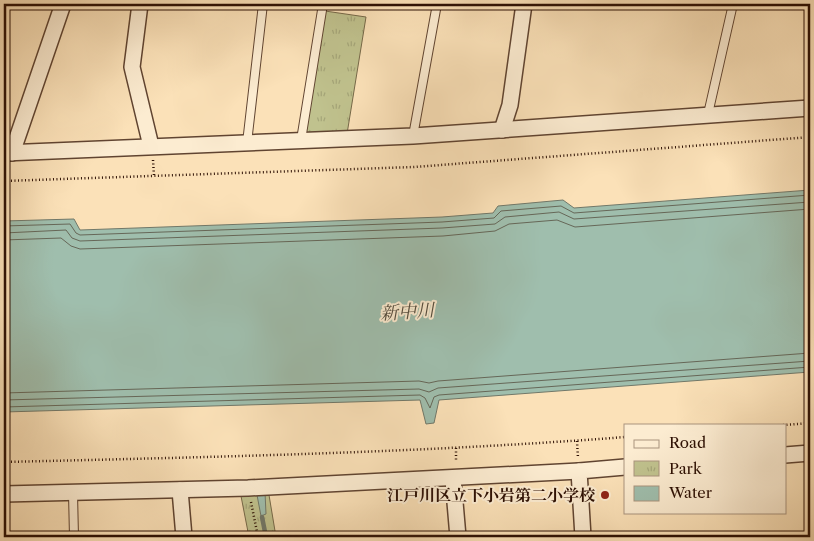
<svg xmlns="http://www.w3.org/2000/svg" width="814" height="541" viewBox="0 0 814 541" font-family="'Libre Caslon Text','Noto Serif JP',serif">
<style>
.park{fill:url(#park-tufts);stroke:#766949}
.water{fill:#9fbead;stroke:#717869}
.lines{fill:none;stroke-linecap:round;stroke-linejoin:round}
.shore{stroke:#666758;stroke-width:1}
.stream{stroke:#717869;stroke-width:4.5}
.lane-casing{stroke:#604431;stroke-width:10}
.street-casing{stroke:#604431;stroke-width:18}
.path{stroke:#2d1004;stroke-width:2.5;stroke-dasharray:1 2.5;stroke-linecap:butt}
.lane{stroke:#fcecd1;stroke-width:8}
.street{stroke:#fcecd1;stroke-width:15}
.poi-dot{fill:#8f2418;stroke:#fcecd1;stroke-width:2}
.labels{text-anchor:middle;dominant-baseline:central;stroke-width:4;stroke-linejoin:round;paint-order:stroke}
.poi-label{font-size:16px;font-weight:bold;fill:#2d1004;stroke:#fcecd1;text-anchor:end}
.water-label{font-size:18px;font-style:italic;fill:#554d3f;stroke:#fcecd1}
</style>
<defs>
<pattern id="park-tufts" width="24" height="20" patternUnits="userSpaceOnUse" patternTransform="scale(1.25)"><rect width="24" height="20" fill="#c0c28e"/><path d="M3 7l-1-3M5 7V3M7 7l1-3M15 17l-1-3M17 17v-4M19 17l1-3" fill="none" stroke="#a5a679"/></pattern>
</defs>
<rect width="100%" height="100%" fill="#fbe1b8"/>
<filter id="stains"><feTurbulence type="fractalNoise" baseFrequency=".004" numOctaves="4"/><feColorMatrix values="0 0 0 0 .2 0 0 0 0 .09 0 0 0 0 .02 0 0 0 .5 -.17"/></filter>
<radialGradient id="worn" r=".72"><stop offset=".6" stop-color="#630" stop-opacity="0"/><stop offset="1" stop-color="#630" stop-opacity=".3"/></radialGradient>
<!-- park -->
<g class="park">
<polygon points="325,11 366,17 347,134 305,136"/>
<polygon points="268,489 276,537 249,537 240,491"/>
</g>
<!-- water -->
<g class="water">
<polygon points="810,190 810,372 439,400 434,423 426,424 420,400 4,412 4,221 74,219 80,230 442,217 493,213 498,206 563,200 574,208"/>
<polygon points="258,491 265,492 266,514 261,516 257,495"/>
</g>
<g class="lines">
<!-- shore -->
<g class="shore">
<polyline points="4,226 70,224 76,233 80,235 442,222 494,218 501,211 561,206 574,213 810,195"/>
<polyline points="4,233 66,230 72,238 80,241 442,228 495,224 505,217 559,212 574,219 810,202"/>
<polyline points="4,240 61,238 71,246 80,249 443,236 495,231 509,224 557,220 575,227 810,209"/>
<polyline points="4,393 419,381 429,383 438,381 810,353"/>
<polyline points="4,400 419,389 429,392 438,388 810,361"/>
<polyline points="4,407 420,395 425,398 430,408 434,397 439,395 810,367"/>
</g>
<!-- stream -->
<polyline class="stream" points="262,517 266,537"/>
<defs>
<g id="lane">
<polyline points="708,114 733,4"/>
<polyline points="413,136 437,4"/>
<polyline points="301,140 323,4"/>
<polyline points="247,143 263,4"/>
<polyline points="73,493 74,537"/>
</g>
<g id="street">
<polyline points="140,4 132,67 151,146"/>
<polyline points="502,130 510,105 524,4"/>
<polyline points="4,153 413,136 810,108"/>
<polyline points="12,153 63,4"/>
<polyline points="785,455 810,453"/>
<polyline points="453,479 458,537"/>
<polyline points="180,490 184,537"/>
<polyline points="4,494 248,488 579,471"/>
<polyline points="583,537 579,471 625,467"/>
</g>
</defs>
<!-- lane casing -->
<use href="#lane" class="lane-casing"/>
<!-- street casing -->
<use href="#street" class="street-casing"/>
<!-- path -->
<g class="path">
<polyline points="153,160 154,176"/>
<polyline points="4,181 414,167 810,137"/>
<polyline points="783,425 810,423"/>
<polyline points="577,441 578,458"/>
<polyline points="456,448 456,462"/>
<path d="M4,462C211,457 418,453 625,437"/>
<polyline points="251,502 258,537"/>
</g>
<!-- lane -->
<use href="#lane" class="lane"/>
<!-- street -->
<use href="#street" class="street"/>
</g>
<!-- markers -->
<circle class="poi-dot" cx="605" cy="495" r="5"/>
<g class="labels">
<!-- poi labels -->
<g class="poi-label">
<text x="595" y="495">江戸川区立下小岩第二小学校</text>
</g>
<!-- water labels -->
<g class="water-label">
<text transform="translate(407 312) rotate(-4)">新中川</text>
</g>
</g>
<!-- margin -->
<rect width="814" height="541" fill="none" stroke="#fbe1b8" stroke-width="20"/>
<rect x="5" y="5" width="804" height="531" fill="none" stroke="#2d1004" stroke-width="2.5"/>
<rect x="10" y="10" width="794" height="521" fill="none" stroke="#2d1004"/>
<!-- legend -->
<rect x="624" y="424" width="162" height="90" fill="#fcecd1" stroke="#a9947f"/>
<rect x="634" y="440" width="25" height="8" fill="#fcecd1" stroke="#a9947f"/>
<text x="669" y="448" font-size="15" fill="#2d1004">Road</text>
<rect x="634" y="461" width="25" height="15" fill="url(#park-tufts)" stroke="#a9947f"/>
<text x="669" y="474" font-size="15" fill="#2d1004">Park</text>
<rect x="634" y="486" width="25" height="15" fill="#9fbead" stroke="#a9947f"/>
<text x="669" y="498" font-size="15" fill="#2d1004">Water</text>
<rect width="100%" height="100%" filter="url(#stains)"/>
<rect width="100%" height="100%" fill="url(#worn)"/>
</svg>
